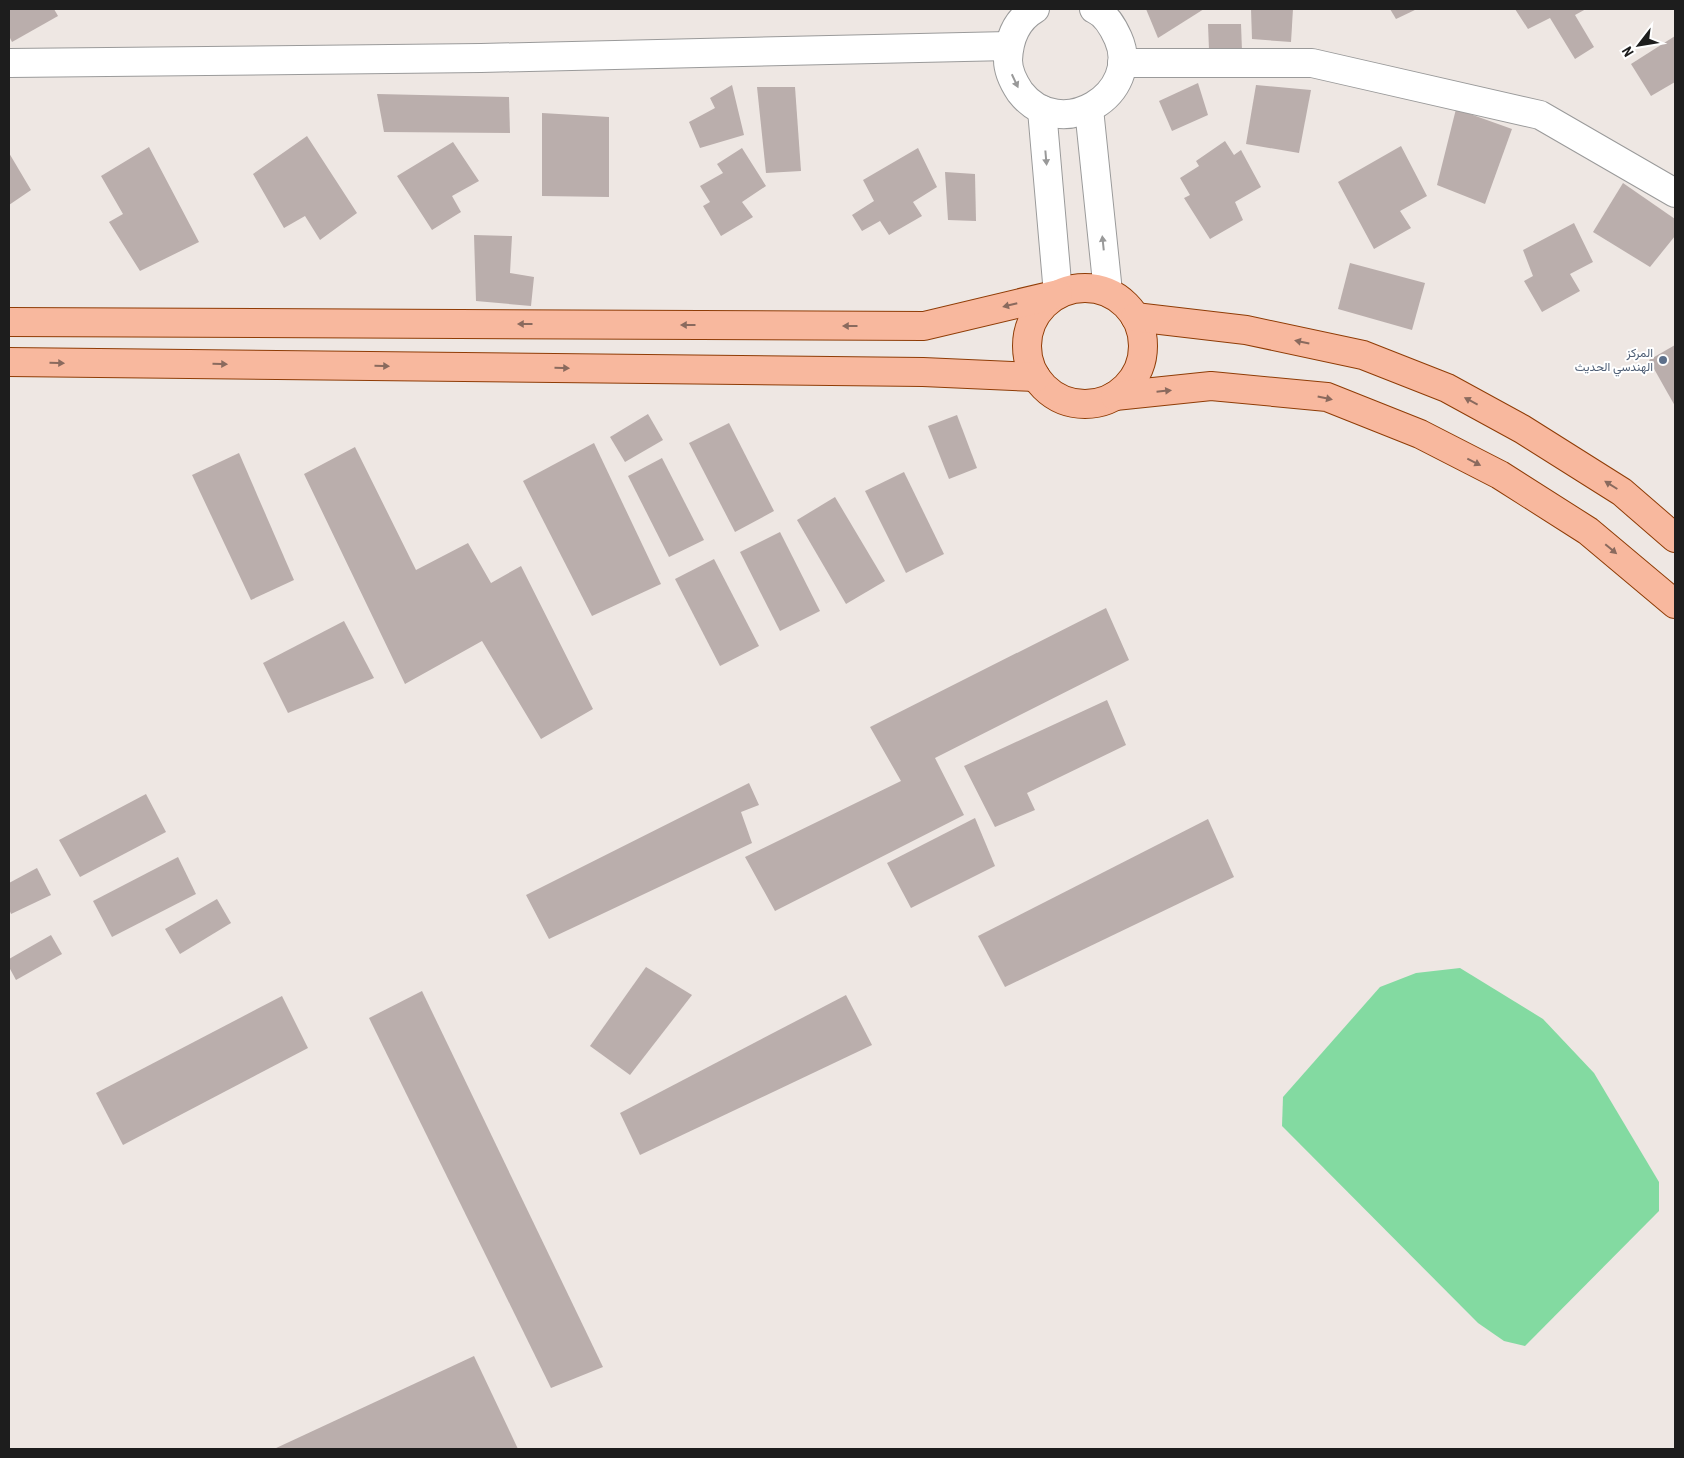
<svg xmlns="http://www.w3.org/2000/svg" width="1684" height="1458" viewBox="0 0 1684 1458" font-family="'Roboto Condensed',Vazirmatn,sans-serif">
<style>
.pitch{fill:#83daa1}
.building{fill:#baaeac}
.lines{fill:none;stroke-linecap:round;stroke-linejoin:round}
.street-casing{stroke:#9a9a9a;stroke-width:30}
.primary-casing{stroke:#8f3c06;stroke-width:30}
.street{stroke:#fff;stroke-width:28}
.primary{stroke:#f8b89e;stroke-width:28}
.oneway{fill:#999}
.oneway2{fill:#8a6a5e}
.service-dot{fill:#5c6f8a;stroke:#fff;stroke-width:2}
.labels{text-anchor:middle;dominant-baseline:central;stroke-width:4;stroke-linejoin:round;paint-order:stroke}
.service-label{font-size:12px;fill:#4e5e75;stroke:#fff;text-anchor:end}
</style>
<rect width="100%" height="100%" fill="#eee7e3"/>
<!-- pitch -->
<polygon class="pitch" points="1460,968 1543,1019 1594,1073 1659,1182 1659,1211 1525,1346 1504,1341 1478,1323 1282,1126 1283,1097 1380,987 1416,973"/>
<!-- building -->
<g class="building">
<polygon points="9,9 54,9 58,16 12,42 9,36"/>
<polygon points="1146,9 1204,9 1158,38"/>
<polygon points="1251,9 1293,9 1291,42 1252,39"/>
<polygon points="1390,9 1417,9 1396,19"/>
<polygon points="1515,9 1586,9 1575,15 1594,47 1575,59 1550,18 1528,29"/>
<polygon points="1208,24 1241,24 1242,51 1209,50"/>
<polygon points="1675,36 1675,82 1651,96 1631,64"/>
<polygon points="1198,83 1208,115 1172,131 1159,101"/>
<polygon points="732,85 744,135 700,148 689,122 715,108 710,98"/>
<polygon points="1256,85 1311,90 1299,153 1246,144"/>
<polygon points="757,87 795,87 801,171 766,173"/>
<polygon points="377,94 509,97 510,133 384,132"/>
<polygon points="1456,109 1512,129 1485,204 1437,185"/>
<polygon points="542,113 609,117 609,197 542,196"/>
<polygon points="307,136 357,213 320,240 305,216 284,228 253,174"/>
<polygon points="1225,141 1234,155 1241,150 1261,187 1235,202 1243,220 1210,239 1184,198 1190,195 1180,178 1199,166 1196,161"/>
<polygon points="453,142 479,181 452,196 461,212 432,230 397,176"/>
<polygon points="1401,146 1427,196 1400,211 1411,228 1374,249 1338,182"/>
<polygon points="149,147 199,242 140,271 109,222 123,214 101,176"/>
<polygon points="742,148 766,186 742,202 753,217 721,236 703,206 710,202 700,186 723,173 717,164"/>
<polygon points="918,148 937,187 913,202 922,216 889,235 880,221 862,231 852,215 874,201 863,180"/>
<polygon points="9,153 31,190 9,205"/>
<polygon points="945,172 975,174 976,221 948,220"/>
<polygon points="1623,183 1675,219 1675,236 1650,267 1593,232"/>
<polygon points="1574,223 1593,262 1570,274 1580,291 1542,312 1524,281 1533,276 1523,250"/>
<polygon points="474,235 512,236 510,273 534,277 531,306 476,301"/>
<polygon points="1350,263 1425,283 1412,330 1338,309"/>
<polygon points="1675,345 1675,406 1649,360"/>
<polygon points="648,414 663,440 625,462 610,437"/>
<polygon points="957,415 977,468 949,479 928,426"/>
<polygon points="729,423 774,511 735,532 689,443"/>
<polygon points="594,443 661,584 592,616 523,481"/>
<polygon points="355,447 416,570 468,543 491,583 521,566 593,709 541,739 482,641 405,684 304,474"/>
<polygon points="239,453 294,580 251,600 192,475"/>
<polygon points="662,458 704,540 669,557 628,476"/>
<polygon points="904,472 944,554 906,573 865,491"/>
<polygon points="835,497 885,581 846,604 797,520"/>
<polygon points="780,532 820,611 780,631 740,552"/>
<polygon points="714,559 759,646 720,666 675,579"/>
<polygon points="1106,608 1129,660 935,758 964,815 775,911 745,857 901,781 870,727"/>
<polygon points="344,621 374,678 288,713 263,663"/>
<polygon points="1107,700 1126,745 1027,793 1035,810 995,827 964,766"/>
<polygon points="749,783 759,805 741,812 752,843 549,939 526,895"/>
<polygon points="146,794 166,832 80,877 59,840"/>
<polygon points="975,818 995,866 911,908 887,863"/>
<polygon points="1208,819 1234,877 1005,987 978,936"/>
<polygon points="178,857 196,894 112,937 93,901"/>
<polygon points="37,868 51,895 11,914 9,909 9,883"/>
<polygon points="217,899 231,923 180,954 165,929"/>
<polygon points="51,935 62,954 16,980 9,967 9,959"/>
<polygon points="646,967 692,995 630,1075 590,1046"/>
<polygon points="422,991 603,1367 551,1388 369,1018"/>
<polygon points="846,995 872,1045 640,1155 620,1113"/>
<polygon points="282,996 308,1048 123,1145 96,1093"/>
<polygon points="474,1356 518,1449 274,1449"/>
</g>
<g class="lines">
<defs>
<g id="street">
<path d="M1035,9C1016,20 1009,39 1008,60C1008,72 1014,83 1020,92C1061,145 1143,93 1118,38C1113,27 1106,14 1094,9"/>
<polyline points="9,63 481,58 1009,46"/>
<polyline points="1122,63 1312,63 1540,115 1675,193"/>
<polyline points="1089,109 1108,292"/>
<polyline points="1042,110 1058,294"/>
</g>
<g id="primary">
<circle cx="1085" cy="346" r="58"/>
<polyline points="1135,317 1246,330 1363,355 1447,388 1522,429 1622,492 1675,538"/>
<polyline points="9,322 924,326 1058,294"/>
<polyline points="9,362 923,372 1036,377"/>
<polyline points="1115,396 1211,386 1327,397 1420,434 1500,475 1588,531 1675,604"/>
</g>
</defs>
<!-- street casing -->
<use href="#street" class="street-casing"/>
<!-- primary casing -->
<use href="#primary" class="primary-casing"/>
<!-- street -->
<use href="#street" class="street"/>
<!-- primary -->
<use href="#primary" class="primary"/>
</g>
<!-- one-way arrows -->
<defs><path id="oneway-solid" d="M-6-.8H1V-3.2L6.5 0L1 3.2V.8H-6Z" transform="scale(1.25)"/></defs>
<g class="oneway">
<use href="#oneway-solid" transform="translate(1015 81) rotate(65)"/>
<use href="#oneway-solid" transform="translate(1046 158) rotate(85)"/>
<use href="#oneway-solid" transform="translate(1103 243) rotate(-96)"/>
</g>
<g class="oneway2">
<use href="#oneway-solid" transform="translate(1010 305) rotate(166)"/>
<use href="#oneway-solid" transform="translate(525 324) rotate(-180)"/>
<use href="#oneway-solid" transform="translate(688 325) rotate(-180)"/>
<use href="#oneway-solid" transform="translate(850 326) rotate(-180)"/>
<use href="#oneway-solid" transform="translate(1302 342) rotate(-168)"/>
<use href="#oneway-solid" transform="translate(57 363) rotate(1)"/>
<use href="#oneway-solid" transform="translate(220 364) rotate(1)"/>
<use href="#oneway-solid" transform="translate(382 366) rotate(1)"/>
<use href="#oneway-solid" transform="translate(562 368) rotate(1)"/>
<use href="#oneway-solid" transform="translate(1164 391) rotate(-6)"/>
<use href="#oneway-solid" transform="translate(1325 398) rotate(12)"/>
<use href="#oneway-solid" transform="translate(1471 401) rotate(-152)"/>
<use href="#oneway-solid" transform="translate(1474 462) rotate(27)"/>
<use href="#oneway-solid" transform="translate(1611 485) rotate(-148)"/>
<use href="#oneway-solid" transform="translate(1611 549) rotate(40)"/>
</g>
<!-- markers -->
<circle class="service-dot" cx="1663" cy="360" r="5"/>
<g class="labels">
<!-- service labels -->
<g class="service-label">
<text x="1653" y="353">المركز<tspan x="1653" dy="14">الهندسي الحديث</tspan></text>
</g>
</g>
<!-- border -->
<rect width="1684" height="1458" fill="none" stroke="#1d1d1d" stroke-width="20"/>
<!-- north arrow -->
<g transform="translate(1639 45) rotate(239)" stroke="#ffffff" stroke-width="4" paint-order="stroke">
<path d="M0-4L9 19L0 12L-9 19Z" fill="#1d1d1d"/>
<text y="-8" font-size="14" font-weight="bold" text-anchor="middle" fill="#1d1d1d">N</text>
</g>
</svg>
